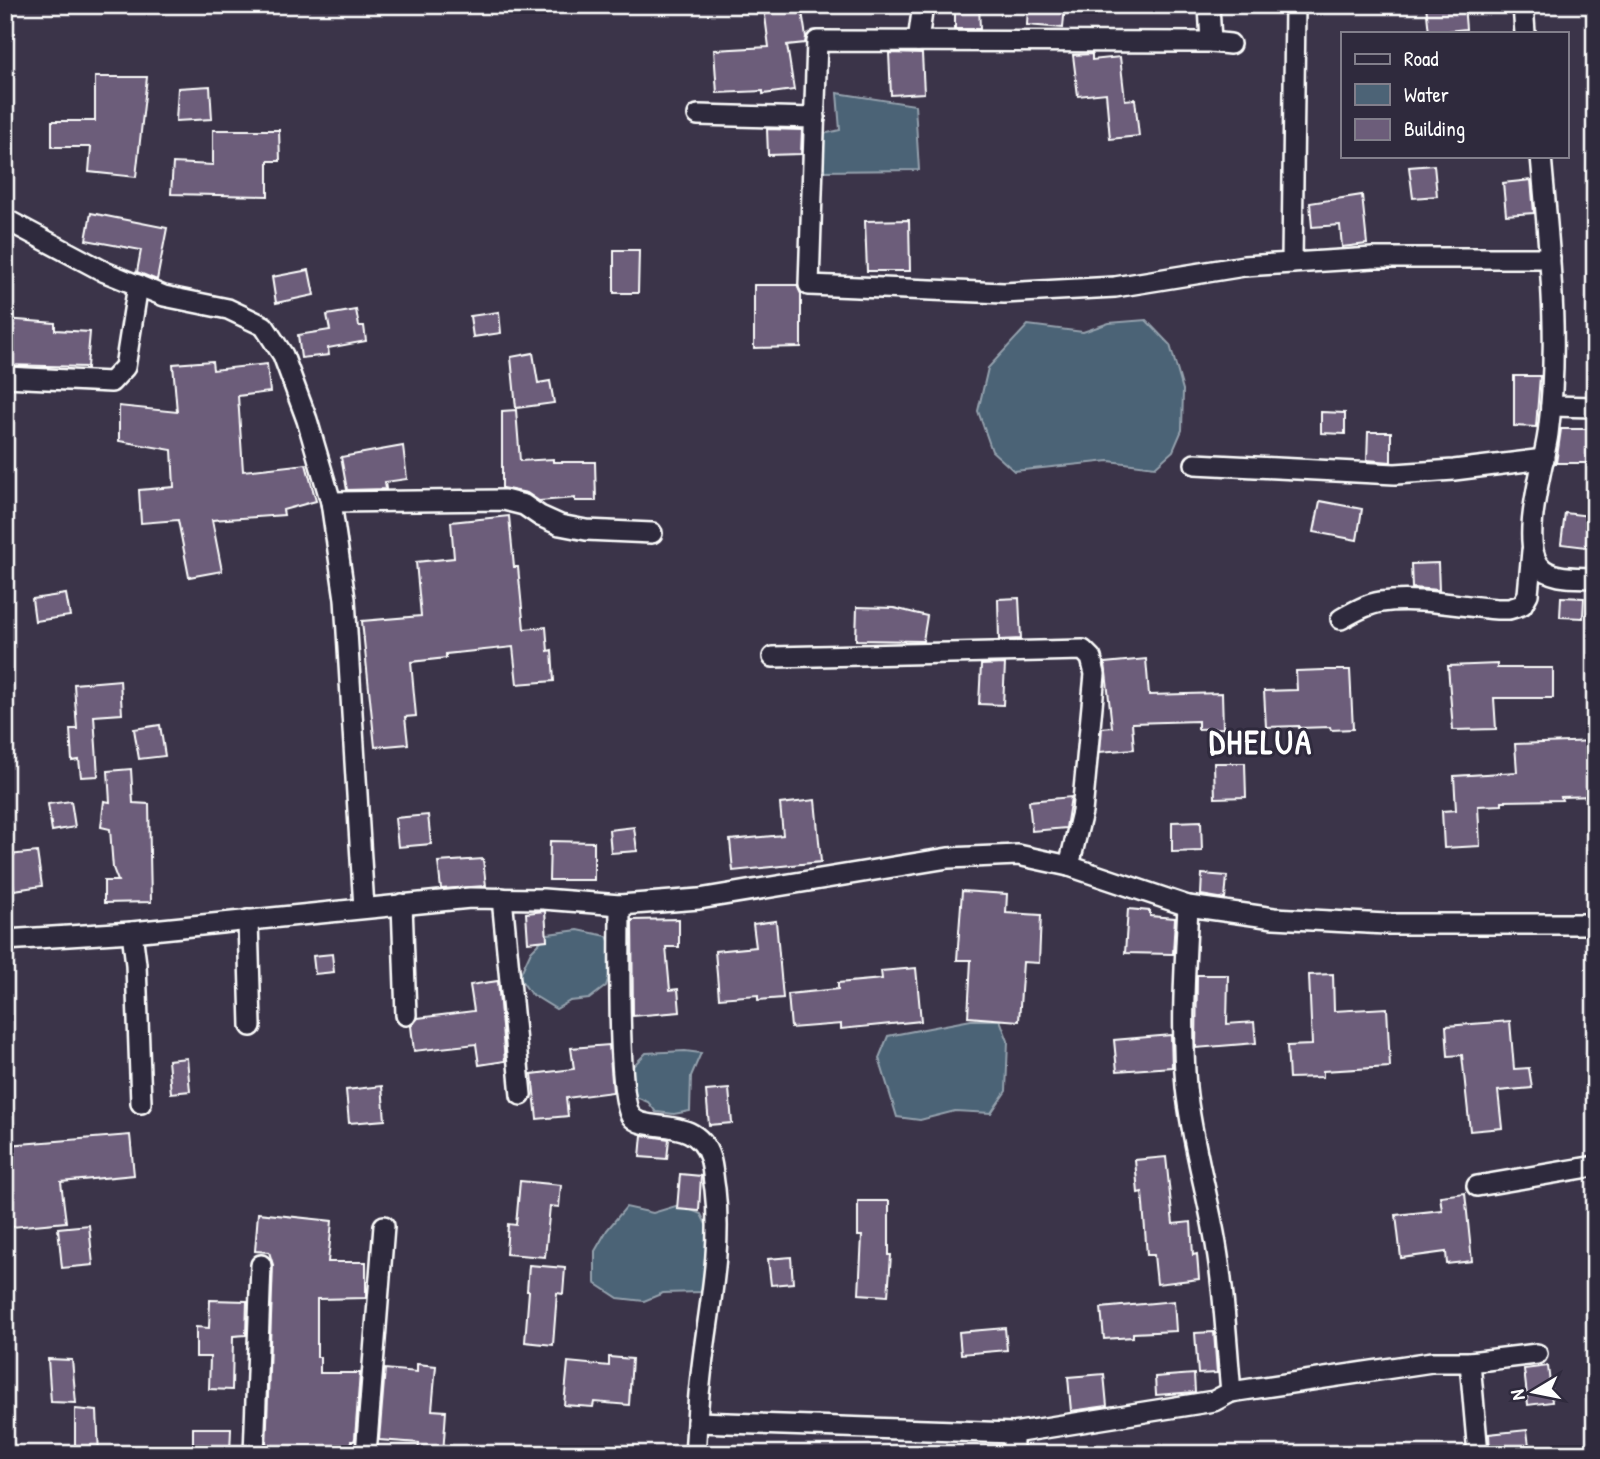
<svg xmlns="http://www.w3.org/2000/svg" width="1600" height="1459" viewBox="0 0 1600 1459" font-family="'Patrick Hand',sans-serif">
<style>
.water{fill:#4c6376;stroke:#94a1ad;stroke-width:2}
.building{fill:#6c5d7a;stroke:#fff;stroke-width:2}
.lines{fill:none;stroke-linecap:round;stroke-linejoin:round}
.minor-casing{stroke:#fff;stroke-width:24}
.minor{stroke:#2f2a3d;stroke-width:19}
.labels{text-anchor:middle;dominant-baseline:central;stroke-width:6;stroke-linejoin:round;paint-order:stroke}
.district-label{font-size:33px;font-weight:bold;letter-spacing:2px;fill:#fff;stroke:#2f2a3d}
</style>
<rect width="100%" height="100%" fill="#3b3449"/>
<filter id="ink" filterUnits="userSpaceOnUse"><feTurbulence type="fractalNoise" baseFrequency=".0143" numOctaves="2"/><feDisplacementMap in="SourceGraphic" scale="14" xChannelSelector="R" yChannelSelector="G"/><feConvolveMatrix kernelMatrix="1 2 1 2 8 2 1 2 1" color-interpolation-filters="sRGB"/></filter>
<g filter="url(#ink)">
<!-- water -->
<g class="water">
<polygon points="837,93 915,105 919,170 820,171 819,135 840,130"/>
<polygon points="1146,320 1170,345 1183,390 1182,430 1173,451 1155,467 1109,461 1014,471 992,451 978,411 988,368 1028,325 1083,332 1109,323"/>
<polygon points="578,930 607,936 615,956 606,986 589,999 570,1001 556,1009 530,993 519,977 531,951 548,934"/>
<polygon points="971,1020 1000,1020 1008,1041 1006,1091 991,1113 955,1111 920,1120 897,1117 879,1058 888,1036"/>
<polygon points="685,1051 701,1053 691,1076 690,1111 674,1114 656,1112 648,1102 636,1097 632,1067 646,1053"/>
<polygon points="679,1205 701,1214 714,1241 701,1292 663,1293 644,1301 618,1298 595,1283 595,1251 607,1230 626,1207 653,1213"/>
</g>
<!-- building -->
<g class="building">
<polygon points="787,5 801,5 806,37 805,43 787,45 794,90 763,94 763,91 717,93 714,50 769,47 764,8"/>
<polygon points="955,5 979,5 980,29 955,29"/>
<polygon points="1028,5 1065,5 1063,28 1027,25"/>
<polygon points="1426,5 1464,5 1466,29 1429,33"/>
<polygon points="889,53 922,54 924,93 891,95"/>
<polygon points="1092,54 1092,60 1120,57 1125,100 1135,99 1139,136 1110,139 1106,93 1078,96 1073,55"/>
<polygon points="95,77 147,77 136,177 89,172 91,147 52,147 52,121 95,121"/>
<polygon points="210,86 212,119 176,121 178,88"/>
<polygon points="767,129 802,130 801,154 768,155"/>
<polygon points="213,130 279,130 280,161 268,161 268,196 171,194 173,163 213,165"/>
<polygon points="1434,165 1437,196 1413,198 1409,167"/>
<polygon points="1531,180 1534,213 1506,215 1503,183"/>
<polygon points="1362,195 1367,244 1342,247 1340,225 1312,227 1310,203"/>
<polygon points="91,213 167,228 157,280 137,272 141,250 86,240"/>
<polygon points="909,220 910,271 867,271 865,221"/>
<polygon points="614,250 639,250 638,293 614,293"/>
<polygon points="309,270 314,295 276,303 272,277"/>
<polygon points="754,285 797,285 801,294 801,347 754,348"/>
<polygon points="356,310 359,326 364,326 366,341 328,348 329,355 301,358 298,335 330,330 327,315"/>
<polygon points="499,312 501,333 473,337 470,316"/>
<polygon points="5,319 55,323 55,330 90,332 87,367 5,365"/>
<polygon points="533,353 538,383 550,381 554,403 516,408 511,357"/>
<polygon points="212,361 213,370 267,364 270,392 238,396 243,471 306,464 316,501 283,510 284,515 212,520 222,571 189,577 178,520 141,523 139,490 174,487 172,450 119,441 119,406 177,412 173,364"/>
<polygon points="1514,376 1540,376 1536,427 1514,426"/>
<polygon points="516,410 520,461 553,459 553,462 595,462 596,501 575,501 575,498 539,501 527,493 502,488 502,411"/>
<polygon points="1321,412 1345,413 1345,434 1321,433"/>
<polygon points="1561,429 1592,429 1592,463 1556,463"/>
<polygon points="1368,432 1391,432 1391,462 1367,460"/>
<polygon points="403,446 407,479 385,482 386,489 347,490 341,457"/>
<polygon points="1320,501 1362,509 1357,540 1314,532"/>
<polygon points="1565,513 1590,516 1586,547 1561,544"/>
<polygon points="509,516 514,567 518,567 524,629 546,627 548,651 552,650 554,681 517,684 513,647 446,654 446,658 411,662 416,716 405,717 408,744 375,747 362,621 421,616 416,562 454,558 451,522"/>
<polygon points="1438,563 1439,590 1412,588 1411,564"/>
<polygon points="66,594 70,616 35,621 32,599"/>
<polygon points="1561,597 1584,598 1583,618 1560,617"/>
<polygon points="1019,598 1021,639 999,640 998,599"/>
<polygon points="857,607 894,608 927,616 923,641 856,640"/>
<polygon points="1146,659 1149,695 1222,693 1223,728 1198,729 1198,721 1132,723 1134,749 1100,752 1102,728 1112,727 1105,663"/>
<polygon points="1005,664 1003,705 979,704 981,665"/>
<polygon points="1497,664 1497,668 1553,668 1553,698 1494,698 1496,729 1453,730 1448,666"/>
<polygon points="1325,670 1350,670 1353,729 1331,730 1330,727 1299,728 1299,726 1266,727 1264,691 1297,690 1296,671"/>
<polygon points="120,680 122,714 94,716 98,776 81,777 79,760 72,761 70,729 77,729 74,684"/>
<polygon points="160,725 165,756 139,759 134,729"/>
<polygon points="1595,741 1595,796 1561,797 1562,800 1502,801 1502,805 1478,806 1480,846 1444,848 1442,811 1456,810 1454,776 1517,772 1515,744"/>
<polygon points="1214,763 1245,763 1246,797 1215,798"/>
<polygon points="131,769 133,803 149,804 151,902 104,903 104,881 118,881 113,868 110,829 101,827 104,801 110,802 108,771"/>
<polygon points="1071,797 1066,828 1032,831 1029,801"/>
<polygon points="815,800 821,862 733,871 730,840 783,835 780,804"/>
<polygon points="71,801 75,827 52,831 48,804"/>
<polygon points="428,815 431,844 398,847 395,818"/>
<polygon points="1201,821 1202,851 1172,852 1172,822"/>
<polygon points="634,827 637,851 611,853 609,830"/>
<polygon points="550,841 594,842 594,880 549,880"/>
<polygon points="37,852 42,886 14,890 9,855"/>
<polygon points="483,859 486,886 441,889 438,862"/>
<polygon points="1202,874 1227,876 1225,899 1201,895"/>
<polygon points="962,891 1007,894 1006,913 1041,915 1039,963 1023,962 1019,1021 968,1017 971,960 957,960"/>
<polygon points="1128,909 1150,911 1150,916 1175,918 1173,954 1125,953"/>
<polygon points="545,911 547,940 528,942 526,913"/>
<polygon points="679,919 679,947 666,947 670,990 678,989 680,1012 633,1016 632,920"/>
<polygon points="776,921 783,998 758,1000 758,995 719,998 715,951 756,947 753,924"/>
<polygon points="332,954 334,972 315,974 313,956"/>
<polygon points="916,968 921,1021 841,1029 841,1024 791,1028 788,994 838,989 838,983 882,979 881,971"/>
<polygon points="1333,974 1334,1011 1387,1008 1390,1067 1323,1071 1323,1077 1289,1078 1287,1046 1312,1045 1309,975"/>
<polygon points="1197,975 1228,975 1227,1024 1254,1022 1256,1043 1196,1048"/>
<polygon points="498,981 505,1061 479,1065 476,1044 414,1051 411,1026 418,1018 474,1011 470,985"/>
<polygon points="1510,1021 1514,1069 1529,1068 1532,1088 1498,1091 1502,1128 1470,1131 1462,1055 1448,1056 1446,1026"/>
<polygon points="1171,1035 1172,1067 1117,1071 1114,1040"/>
<polygon points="609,1045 613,1092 566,1098 568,1116 537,1119 532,1074 574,1069 571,1048"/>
<polygon points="187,1058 190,1091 171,1093 168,1060"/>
<polygon points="382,1086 385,1120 349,1123 346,1090"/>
<polygon points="729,1089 732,1123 709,1125 706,1091"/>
<polygon points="130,1135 134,1175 61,1182 66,1222 12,1227 8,1145"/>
<polygon points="642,1135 669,1139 667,1159 640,1157"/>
<polygon points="1166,1157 1173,1224 1191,1222 1193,1255 1197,1254 1199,1279 1157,1284 1154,1255 1147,1255 1142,1192 1138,1193 1135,1160"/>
<polygon points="680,1174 701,1176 699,1211 677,1209"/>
<polygon points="520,1181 561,1185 559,1207 550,1206 545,1257 506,1254 508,1224 516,1225"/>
<polygon points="1465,1193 1472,1261 1447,1264 1446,1252 1401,1258 1396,1215 1442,1210 1440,1196"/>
<polygon points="858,1201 889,1201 889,1255 891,1255 888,1296 859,1294 862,1236 858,1236"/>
<polygon points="258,1213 332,1221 328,1262 366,1262 366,1298 317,1299 317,1357 320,1357 320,1373 360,1373 355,1438 354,1441 351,1441 351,1454 283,1454 283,1447 266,1449 273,1265 269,1252 255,1251"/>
<polygon points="89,1225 93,1265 62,1268 58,1228"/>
<polygon points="791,1257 793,1283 771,1285 768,1259"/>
<polygon points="529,1265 565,1268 563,1294 557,1293 553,1345 525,1342 529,1291 527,1291"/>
<polygon points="210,1300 247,1301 246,1335 233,1336 232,1390 209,1389 210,1357 196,1357 196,1327 209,1328"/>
<polygon points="1174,1301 1176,1331 1133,1333 1133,1337 1104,1339 1101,1308"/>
<polygon points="1005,1328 1007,1350 961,1354 959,1332"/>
<polygon points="1214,1332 1217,1373 1198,1374 1195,1333"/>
<polygon points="609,1357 632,1359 629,1405 594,1402 593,1407 564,1405 568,1362 609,1366"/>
<polygon points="48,1359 72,1360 76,1403 51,1402"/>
<polygon points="417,1364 436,1366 432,1410 446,1411 443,1454 418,1452 419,1443 379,1440 385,1369 417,1372"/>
<polygon points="1548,1366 1552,1402 1528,1405 1524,1369"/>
<polygon points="1104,1374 1107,1406 1071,1411 1068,1377"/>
<polygon points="1194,1374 1195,1392 1156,1395 1155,1377"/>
<polygon points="75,1409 97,1411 99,1454 75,1454"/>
<polygon points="193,1428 231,1428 230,1454 193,1454"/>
<polygon points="1527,1430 1530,1454 1490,1454 1489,1434"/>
</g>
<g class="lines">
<defs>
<g id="minor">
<polyline points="1209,5 1211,42"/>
<polyline points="1523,5 1525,33"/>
<polyline points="918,41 923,5"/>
<polyline points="1230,44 1211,42 817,41 809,285 1004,293 1115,287 1244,266 1292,263 1373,258 1550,258"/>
<polyline points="698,115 815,118"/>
<path d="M1541,156C1549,248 1560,341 1548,434C1544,464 1520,540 1539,565C1550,580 1578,577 1595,578"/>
<polyline points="5,219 105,272 164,296 228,309 264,326 283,355 307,420 331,502 345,599 364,908"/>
<polyline points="1292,263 1295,5"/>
<polyline points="5,377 111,382 125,367 138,285"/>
<polyline points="1551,406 1595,407"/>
<polyline points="1195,464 1395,474 1454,470 1544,459"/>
<polyline points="331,502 504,500 524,505 540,516 560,525 586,530 652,533"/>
<path d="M1341,619C1353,612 1367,604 1381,602C1418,597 1459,606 1497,609H1509L1522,605L1528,594L1532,551"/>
<polyline points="773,657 1083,650 1091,658 1095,674 1082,812 1069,866"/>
<polyline points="502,898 521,1095"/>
<polyline points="402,904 406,1015"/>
<path d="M620,905C620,937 617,1097 631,1116C645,1135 696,1113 710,1158C713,1167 713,1179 715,1189C723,1256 706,1319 700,1385C697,1408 697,1431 695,1454"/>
<path d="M1188,906C1185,968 1181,1024 1186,1087C1191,1137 1205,1184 1214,1233C1224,1285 1226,1339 1231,1392"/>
<polyline points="248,920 251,1026"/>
<polyline points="132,932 136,964 141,1103"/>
<polyline points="5,940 132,932 470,898 543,899 620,905 699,899 948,858 1018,855 1069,866 1188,906 1274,918 1386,924 1595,924"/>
<polyline points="1477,1186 1595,1166"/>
<polyline points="1470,1362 1478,1454"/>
<polyline points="697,1422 1013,1433 1214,1401 1231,1392 1432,1362 1470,1362 1537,1354"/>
<polyline points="1013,1433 1013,1454"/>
<polyline points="254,1454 261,1265"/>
<polyline points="366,1454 384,1226"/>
</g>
</defs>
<!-- minor casing -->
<use href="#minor" class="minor-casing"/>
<!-- minor -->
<use href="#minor" class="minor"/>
</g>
</g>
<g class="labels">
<!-- district labels -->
<g class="district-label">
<text x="1261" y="742">DHELUA</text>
</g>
</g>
<!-- margin -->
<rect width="1600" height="1459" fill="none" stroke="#2f2a3d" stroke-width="28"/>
<rect x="14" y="14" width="1572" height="1431" fill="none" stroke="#fff" stroke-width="2.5" filter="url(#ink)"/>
<!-- legend -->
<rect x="1341" y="32" width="228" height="126" fill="#2f2a3d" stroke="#827f8b" stroke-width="2"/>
<rect x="1355" y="54" width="35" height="10" fill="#2f2a3d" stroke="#827f8b" stroke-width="2"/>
<text x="1404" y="66" font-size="21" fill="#ffffff">Road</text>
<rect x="1355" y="84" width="35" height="21" fill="#4c6376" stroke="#827f8b" stroke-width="2"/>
<text x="1404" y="102" font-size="21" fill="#ffffff">Water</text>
<rect x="1355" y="119" width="35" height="21" fill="#6c5d7a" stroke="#827f8b" stroke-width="2"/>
<text x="1404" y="136" font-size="21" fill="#ffffff">Building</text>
<!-- north arrow -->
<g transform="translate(1534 1392) rotate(260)" stroke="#2f2a3d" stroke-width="5" paint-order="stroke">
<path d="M0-5L12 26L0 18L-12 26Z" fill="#ffffff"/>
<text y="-10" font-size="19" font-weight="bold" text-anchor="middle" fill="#ffffff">N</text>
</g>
</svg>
